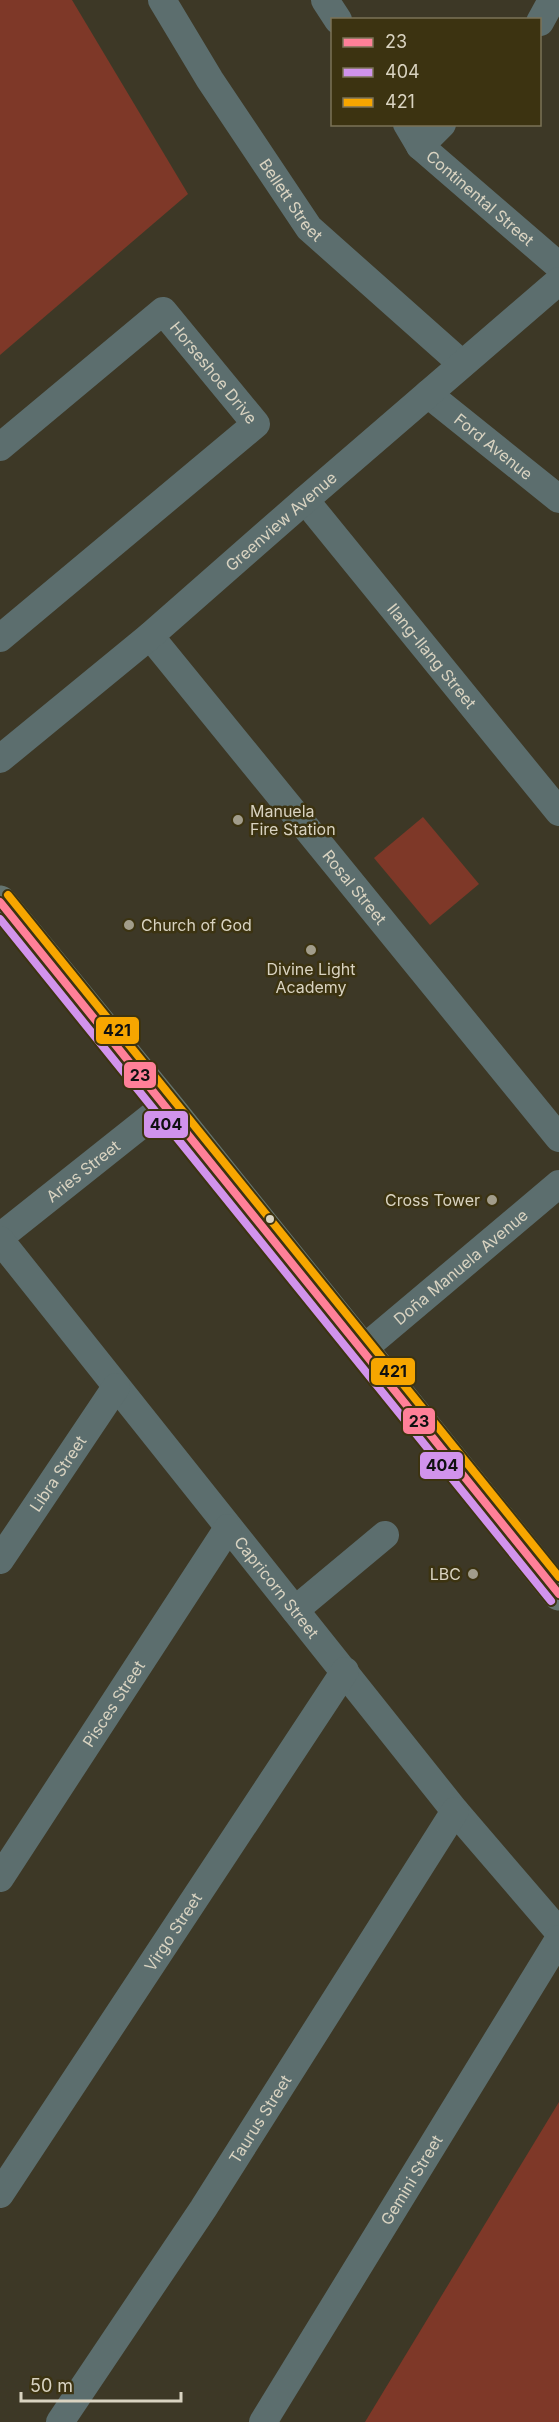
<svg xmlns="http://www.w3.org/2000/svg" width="559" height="2422" viewBox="0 0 559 2422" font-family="Inter,sans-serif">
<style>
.green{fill:#7e3828}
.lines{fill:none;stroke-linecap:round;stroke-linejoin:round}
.minor{stroke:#5c6e6e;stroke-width:28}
.highway{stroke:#65746f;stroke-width:33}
.bus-1-casing{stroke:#3c3311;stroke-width:12}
.bus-2-casing{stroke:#3c3311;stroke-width:12}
.bus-3-casing{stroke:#3c3311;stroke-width:12}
.bus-1{stroke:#ff8098;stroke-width:8}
.bus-2{stroke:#d193ec;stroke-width:8}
.bus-3{stroke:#f7a600;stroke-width:8}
.poi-dot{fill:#a29d8b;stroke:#3c3311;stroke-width:2}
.bus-dot{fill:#d9d3c1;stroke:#3c3311;stroke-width:2}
.labels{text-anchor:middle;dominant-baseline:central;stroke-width:5;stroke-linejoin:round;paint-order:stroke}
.street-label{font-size:16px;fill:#d9d3c1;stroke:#3c3311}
.poi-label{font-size:16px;fill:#d9d3c1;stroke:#3c3311;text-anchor:start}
.line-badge{stroke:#3c3311;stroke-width:2}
.pale-badge-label{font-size:16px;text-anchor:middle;font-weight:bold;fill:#111}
</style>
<rect width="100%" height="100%" fill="#3d3826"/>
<!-- green -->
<g class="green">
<polygon points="0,0 72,0 188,194 0,355"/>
<polygon points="423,817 479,884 430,925 374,858"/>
<polygon points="559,2102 559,2422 365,2422"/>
</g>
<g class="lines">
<!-- minor -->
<g class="minor">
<path id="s1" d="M162,0L210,80L309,228L462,364"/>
<polyline points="325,0 338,20"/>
<polyline points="540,22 552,0"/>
<path id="s2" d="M407,124L420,146L559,266"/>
<polyline points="420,146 442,124"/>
<path id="s3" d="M428,394L559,499"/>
<path id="s4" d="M0,447L163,311L256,424L0,638"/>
<path id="s5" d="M305,500L559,812"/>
<path id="s6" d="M150,636L559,1138"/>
<path id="s7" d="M0,759L150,636L305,500L559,281"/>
<path id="s8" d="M0,1237L166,1105"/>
<path id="s9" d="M0,1240L455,1811L559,1932"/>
<path id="s10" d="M362,1350L559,1184"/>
<path id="s11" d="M0,1560L116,1387"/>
<polyline points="295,1610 385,1535"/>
<path id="s12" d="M0,1878L228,1528"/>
<path id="s13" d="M0,2194L345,1671"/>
<path id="s14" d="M60,2422L203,2209L455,1811"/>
<path id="s15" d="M263,2422L559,1939"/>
</g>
<!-- highway -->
<polyline class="highway" points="0,902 166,1105 559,1594"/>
<defs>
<polyline id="bus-1" points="0,902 559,1594"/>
<polyline id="bus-2" points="0,919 551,1601"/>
<polyline id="bus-3" points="8,895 559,1577"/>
</defs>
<!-- bus-1 casing -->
<use href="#bus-1" class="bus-1-casing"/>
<!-- bus-2 casing -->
<use href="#bus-2" class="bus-2-casing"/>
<!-- bus-3 casing -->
<use href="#bus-3" class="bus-3-casing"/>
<!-- bus-1 -->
<use href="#bus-1" class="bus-1"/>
<!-- bus-2 -->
<use href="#bus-2" class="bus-2"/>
<!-- bus-3 -->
<use href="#bus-3" class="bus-3"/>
</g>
<!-- markers -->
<g class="poi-dot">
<circle cx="238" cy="820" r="6"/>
<circle cx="129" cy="925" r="6"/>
<circle cx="311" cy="950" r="6"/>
<circle cx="492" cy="1200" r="6"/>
<circle cx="473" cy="1574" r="6"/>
</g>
<circle class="bus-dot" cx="270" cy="1219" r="5"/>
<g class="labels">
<!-- street labels -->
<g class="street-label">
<text stroke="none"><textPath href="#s2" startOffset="105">Continental Street</textPath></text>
<text stroke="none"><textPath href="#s1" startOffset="238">Bellett Street</textPath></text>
<text stroke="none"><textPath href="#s4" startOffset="292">Horseshoe Drive</textPath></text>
<text stroke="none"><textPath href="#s3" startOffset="84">Ford Avenue</textPath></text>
<text stroke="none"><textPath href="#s7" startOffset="368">Greenview Avenue</textPath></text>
<text stroke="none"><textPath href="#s5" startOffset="201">Ilang-Ilang Street</textPath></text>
<text stroke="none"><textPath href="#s6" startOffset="324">Rosal Street</textPath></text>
<text stroke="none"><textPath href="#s8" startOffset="106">Aries Street</textPath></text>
<text stroke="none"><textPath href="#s10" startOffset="129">Doña Manuela Avenue</textPath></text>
<text stroke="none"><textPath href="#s11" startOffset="104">Libra Street</textPath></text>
<text stroke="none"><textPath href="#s9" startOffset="444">Capricorn Street</textPath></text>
<text stroke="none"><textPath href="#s12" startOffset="208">Pisces Street</textPath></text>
<text stroke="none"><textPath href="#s13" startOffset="314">Virgo Street</textPath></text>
<text stroke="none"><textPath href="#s14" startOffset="363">Taurus Street</textPath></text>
<text stroke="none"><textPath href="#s15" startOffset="284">Gemini Street</textPath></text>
</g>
<!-- poi labels -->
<g class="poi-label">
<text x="250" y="811">Manuela<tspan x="250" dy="18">Fire Station</tspan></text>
<text x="141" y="925">Church of God</text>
<text x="311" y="969" text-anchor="middle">Divine Light<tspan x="311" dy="18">Academy</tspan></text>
<text x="480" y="1200" text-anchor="end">Cross Tower</text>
<text x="461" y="1574" text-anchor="end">LBC</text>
</g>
</g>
<g class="line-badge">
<rect x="95" y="1016" width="45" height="29" rx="6" fill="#f7a600"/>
<rect x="123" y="1061" width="34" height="28" rx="6" fill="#ff8098"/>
<rect x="143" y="1110" width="46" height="29" rx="6" fill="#d193ec"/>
<rect x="370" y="1357" width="46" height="29" rx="6" fill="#f7a600"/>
<rect x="402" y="1407" width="34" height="28" rx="6" fill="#ff8098"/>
<rect x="419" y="1451" width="45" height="29" rx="6" fill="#d193ec"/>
</g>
<g class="pale-badge-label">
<text x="117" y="1036">421</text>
<text x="140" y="1081">23</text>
<text x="166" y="1130">404</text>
<text x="393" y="1377">421</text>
<text x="419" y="1427">23</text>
<text x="442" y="1471">404</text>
</g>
<!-- legend -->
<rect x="331" y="18" width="210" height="108" fill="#3c3311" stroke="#7b7357" stroke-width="1.5"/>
<rect x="343" y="38" width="30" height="9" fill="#ff8098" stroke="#7b7357" stroke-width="1.5"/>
<text x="385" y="48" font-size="18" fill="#d9d3c1">23</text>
<rect x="343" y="68" width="30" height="9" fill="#d193ec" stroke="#7b7357" stroke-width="1.5"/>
<text x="385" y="78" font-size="18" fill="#d9d3c1">404</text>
<rect x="343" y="98" width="30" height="9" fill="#f7a600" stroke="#7b7357" stroke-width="1.5"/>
<text x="385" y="108" font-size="18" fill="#d9d3c1">421</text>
<!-- scale -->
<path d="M21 2392v9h160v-9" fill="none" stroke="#d9d3c1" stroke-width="3"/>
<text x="30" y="2392" font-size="18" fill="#d9d3c1" stroke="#3c3311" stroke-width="4.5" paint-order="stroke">50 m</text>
</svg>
